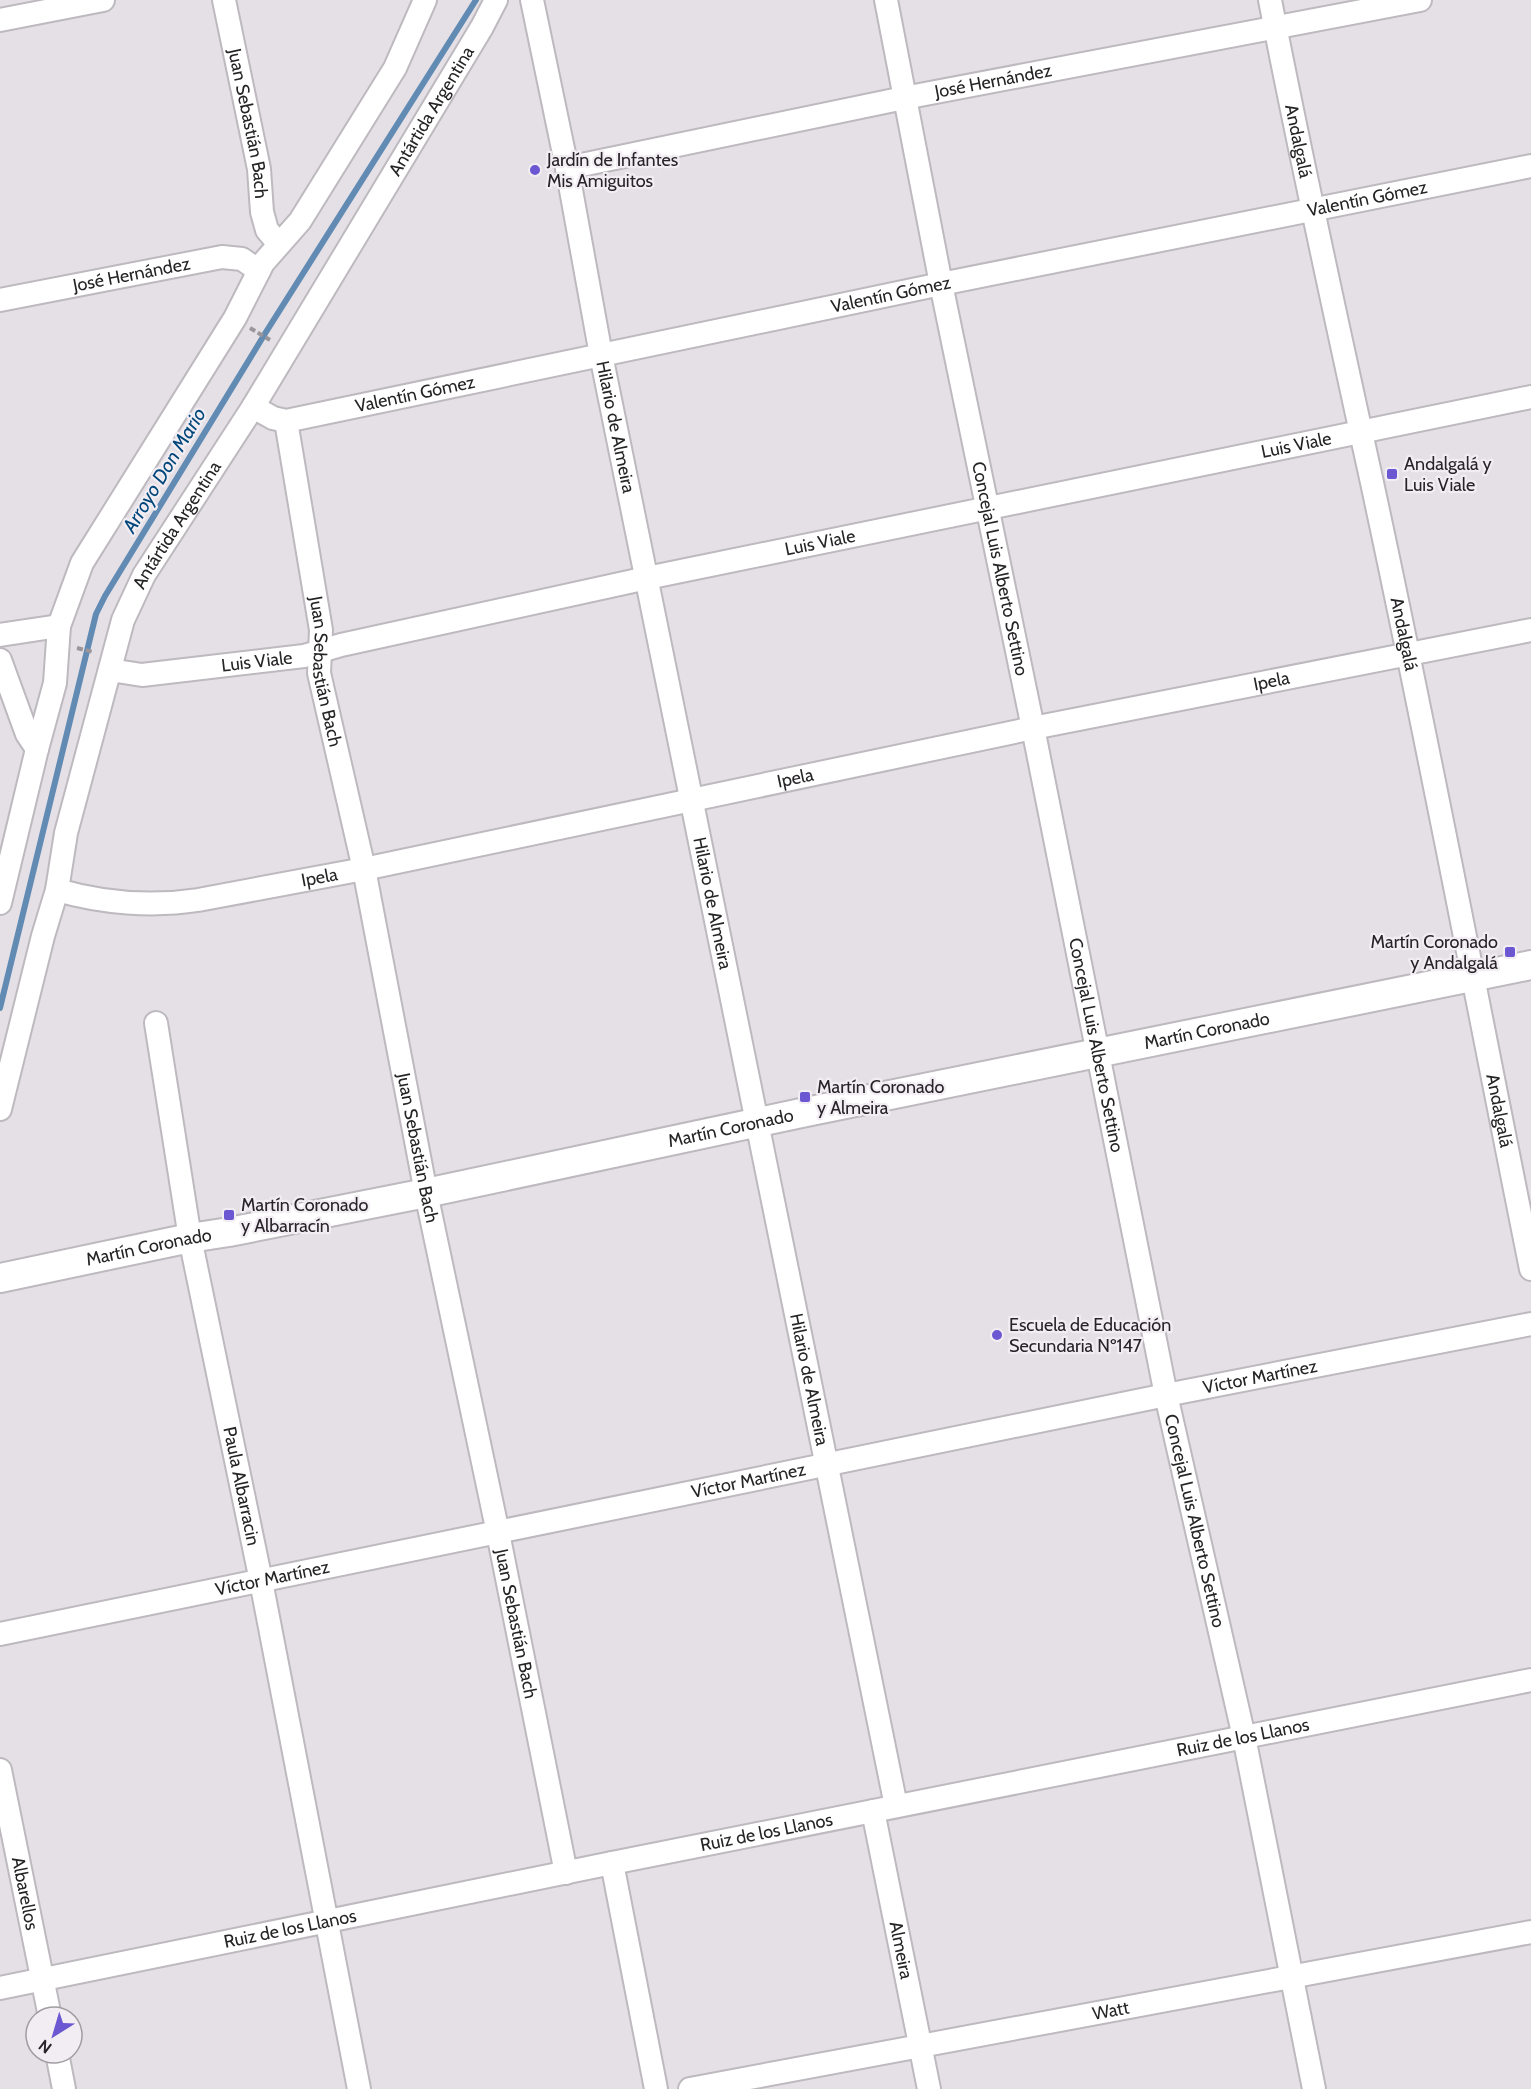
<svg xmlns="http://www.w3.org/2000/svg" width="1531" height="2089" viewBox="0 0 1531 2089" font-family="Cabin,sans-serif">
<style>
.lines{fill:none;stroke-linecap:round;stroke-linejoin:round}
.stream{stroke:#628bb4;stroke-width:6}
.minor-casing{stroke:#bdb9bf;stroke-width:26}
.tertiary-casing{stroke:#bdb9bf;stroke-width:32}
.path{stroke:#999599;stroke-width:4;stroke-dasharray:6 3;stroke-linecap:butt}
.minor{stroke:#fff;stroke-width:22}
.tertiary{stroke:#fff;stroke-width:28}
.poi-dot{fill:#6b57d1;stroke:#f2edf3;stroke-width:2}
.labels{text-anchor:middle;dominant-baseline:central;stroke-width:4.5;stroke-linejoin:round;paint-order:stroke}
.street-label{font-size:18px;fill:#262426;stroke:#f2edf3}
.poi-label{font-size:18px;fill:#262426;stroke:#f2edf3;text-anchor:start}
.water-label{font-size:20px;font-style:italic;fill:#01477b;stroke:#f2edf3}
</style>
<rect width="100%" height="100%" fill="#e5e0e6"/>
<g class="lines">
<!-- stream -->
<polyline class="stream" points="0,1008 96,614 105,596 266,332 476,0"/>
<defs>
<g id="minor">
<path id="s1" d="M224,0L259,169L262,212L267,230L279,244"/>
<path id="s2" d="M532,0L567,168L601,355L896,1806"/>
<path id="s3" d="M886,0L941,284L1033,728L1166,1395L1244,1737L1314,2089"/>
<path id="s4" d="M1270,0C1301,160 1336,319 1371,478C1428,741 1478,1006 1531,1269"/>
<polyline points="0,20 103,0"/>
<path id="s5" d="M567,168L904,98L1420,0"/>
<path id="s6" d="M0,300L222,257L242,259L259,271"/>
<path id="s7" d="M253,407L273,418L286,421L941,284L1531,166"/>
<path id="s8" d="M286,421L321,630L319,673L364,869L426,1193L498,1533L566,1873"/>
<polyline points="0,635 59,626"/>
<polyline points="0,660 27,734 37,749"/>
<path id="s9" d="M110,670L142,675L304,656L341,645L647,578L1531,397"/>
<path id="s10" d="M57,890C102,903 152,907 198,900L364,869L1033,728L1531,630"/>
<polyline points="0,903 37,749 55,683 59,626 82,563 235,318 263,263 300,221 395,68 425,0"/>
<path id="s11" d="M156,1023L190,1238L261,1581L359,2089"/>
<path id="s12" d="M0,1109L43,936L57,890L66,833L123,620L144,575L253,407L482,27L496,0"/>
<path id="s13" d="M0,1634L1166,1395L1531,1324"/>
<path id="s14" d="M0,1770L50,2017"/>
<path id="s15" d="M873,1811L929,2089"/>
<polyline points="612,1863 656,2089"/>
<path id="s16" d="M0,1988L612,1863L1531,1680"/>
<polyline points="57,2053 64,2089"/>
<path id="s17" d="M690,2089C970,2039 1250,1983 1531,1932"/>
</g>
<g id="tertiary">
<path id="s18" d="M0,1278L190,1238L229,1232L426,1193L806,1112L1531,965"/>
</g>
</defs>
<!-- minor casing -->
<use href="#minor" class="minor-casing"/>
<!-- tertiary casing -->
<use href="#tertiary" class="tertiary-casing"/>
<!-- path -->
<g class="path">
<polyline points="250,328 270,340"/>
<polyline points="77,648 93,652"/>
</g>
<!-- minor -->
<use href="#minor" class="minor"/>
<!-- tertiary -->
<use href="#tertiary" class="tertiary"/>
</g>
<!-- markers -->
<g class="poi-dot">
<circle cx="535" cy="170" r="6"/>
<rect x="1386" y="468" width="12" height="12" rx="3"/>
<rect x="1504" y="946" width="12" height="12" rx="3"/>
<rect x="799" y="1091" width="12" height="12" rx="3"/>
<rect x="223" y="1209" width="12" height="12" rx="3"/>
<circle cx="997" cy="1335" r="6"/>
</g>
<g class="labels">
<!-- street labels -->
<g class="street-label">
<text stroke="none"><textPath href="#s5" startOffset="435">José Hernández</textPath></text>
<text stroke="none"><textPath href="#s12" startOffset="1100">Antártida Argentina</textPath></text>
<text stroke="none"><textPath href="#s1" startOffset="126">Juan Sebastián Bach</textPath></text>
<text stroke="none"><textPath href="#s4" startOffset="144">Andalgalá</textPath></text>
<text stroke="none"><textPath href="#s7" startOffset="1140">Valentín Gómez</textPath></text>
<text stroke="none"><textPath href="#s6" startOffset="134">José Hernández</textPath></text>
<text stroke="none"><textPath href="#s7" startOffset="654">Valentín Gómez</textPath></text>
<text stroke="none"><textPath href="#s7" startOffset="168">Valentín Gómez</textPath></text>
<text stroke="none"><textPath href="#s2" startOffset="435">Hilario de Almeira</textPath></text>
<text stroke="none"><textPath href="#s9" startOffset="1210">Luis Viale</textPath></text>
<text stroke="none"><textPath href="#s12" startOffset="614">Antártida Argentina</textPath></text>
<text stroke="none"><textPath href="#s9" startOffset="724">Luis Viale</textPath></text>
<text stroke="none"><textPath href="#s3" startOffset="580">Concejal Luis Alberto Settino</textPath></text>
<text stroke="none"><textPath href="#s4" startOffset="648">Andalgalá</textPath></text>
<text stroke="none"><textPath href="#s9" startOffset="148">Luis Viale</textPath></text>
<text stroke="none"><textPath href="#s8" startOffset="254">Juan Sebastián Bach</textPath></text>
<text stroke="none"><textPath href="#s10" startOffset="1238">Ipela</textPath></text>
<text stroke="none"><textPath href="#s10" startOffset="752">Ipela</textPath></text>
<text stroke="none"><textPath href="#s10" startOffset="266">Ipela</textPath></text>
<text stroke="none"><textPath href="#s2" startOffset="921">Hilario de Almeira</textPath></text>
<text stroke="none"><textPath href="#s18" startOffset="1232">Martín Coronado</textPath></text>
<text stroke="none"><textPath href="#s3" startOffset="1066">Concejal Luis Alberto Settino</textPath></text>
<text stroke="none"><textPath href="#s4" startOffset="1134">Andalgalá</textPath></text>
<text stroke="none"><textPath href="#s18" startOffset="746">Martín Coronado</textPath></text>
<text stroke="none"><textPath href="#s8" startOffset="740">Juan Sebastián Bach</textPath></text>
<text stroke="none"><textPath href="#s18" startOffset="152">Martín Coronado</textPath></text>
<text stroke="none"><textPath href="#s13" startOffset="1286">Víctor Martínez</textPath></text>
<text stroke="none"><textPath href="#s2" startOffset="1407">Hilario de Almeira</textPath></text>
<text stroke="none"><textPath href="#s13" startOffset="764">Víctor Martínez</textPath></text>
<text stroke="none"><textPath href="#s11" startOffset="471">Paula Albarracin</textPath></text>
<text stroke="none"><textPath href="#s3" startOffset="1552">Concejal Luis Alberto Settino</textPath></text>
<text stroke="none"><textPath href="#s13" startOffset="278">Víctor Martínez</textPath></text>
<text stroke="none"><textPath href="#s8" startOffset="1226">Juan Sebastián Bach</textPath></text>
<text stroke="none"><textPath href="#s16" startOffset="1268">Ruiz de los Llanos</textPath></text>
<text stroke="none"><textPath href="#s16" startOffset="782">Ruiz de los Llanos</textPath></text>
<text stroke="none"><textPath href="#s14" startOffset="126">Albarellos</textPath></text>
<text stroke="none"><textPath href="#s16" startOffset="296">Ruiz de los Llanos</textPath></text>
<text stroke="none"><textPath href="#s15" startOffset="142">Almeira</textPath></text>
<text stroke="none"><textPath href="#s17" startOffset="428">Watt</textPath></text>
</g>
<!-- poi labels -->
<g class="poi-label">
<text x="547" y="160">Jardín de Infantes<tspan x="547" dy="21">Mis Amiguitos</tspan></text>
<text x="1404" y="464">Andalgalá y<tspan x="1404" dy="21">Luis Viale</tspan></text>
<text x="1498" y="942" text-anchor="end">Martín Coronado<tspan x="1498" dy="21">y Andalgalá</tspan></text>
<text x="817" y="1087">Martín Coronado<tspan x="817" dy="21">y Almeira</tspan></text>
<text x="241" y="1205">Martín Coronado<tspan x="241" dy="21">y Albarracín</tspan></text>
<text x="1009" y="1325">Escuela de Educación<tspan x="1009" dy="21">Secundaria Nº147</tspan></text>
</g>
<!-- water labels -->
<g class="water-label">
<text transform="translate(164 470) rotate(-59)">Arroyo Don Mario</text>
</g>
</g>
<!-- north arrow -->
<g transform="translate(54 2035) rotate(217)"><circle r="28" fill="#f2edf3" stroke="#a09da1" stroke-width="1.5"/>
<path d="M0-4.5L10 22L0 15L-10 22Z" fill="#6b57d1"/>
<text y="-9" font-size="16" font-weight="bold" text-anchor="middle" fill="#262426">N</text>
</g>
</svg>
